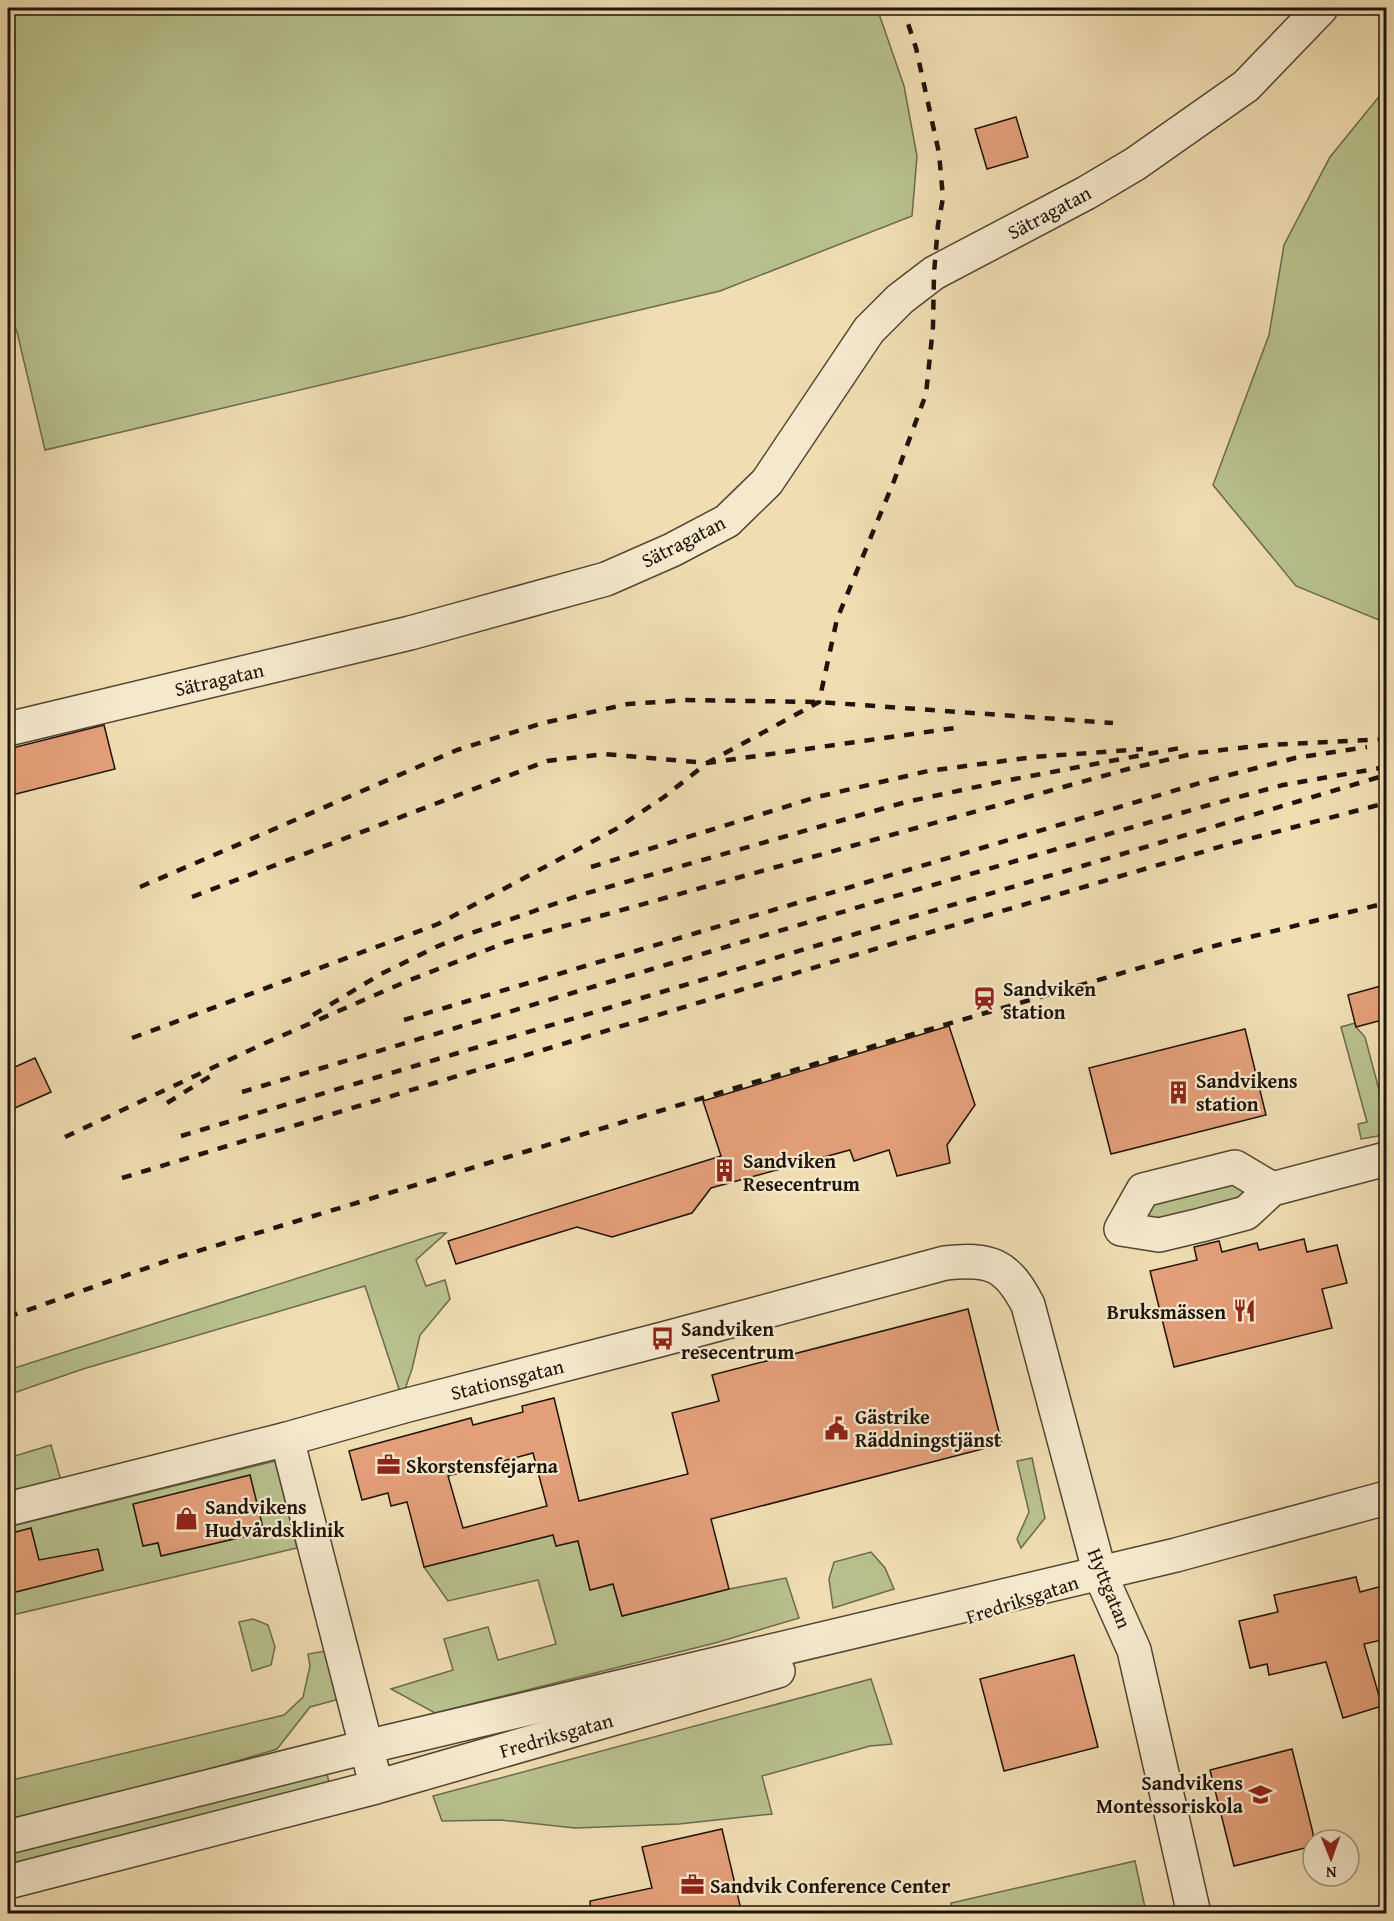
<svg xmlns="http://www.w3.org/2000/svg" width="1394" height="1921" viewBox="0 0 1394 1921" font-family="'Gentium Book Plus',serif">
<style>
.green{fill:#b8c18d;stroke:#6c6a4c;stroke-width:1.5}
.building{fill:#e39f79;stroke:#1f140b;stroke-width:1.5;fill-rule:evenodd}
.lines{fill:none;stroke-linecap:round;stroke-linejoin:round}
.minor-casing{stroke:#534635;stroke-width:36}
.minor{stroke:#f5e9cd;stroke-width:33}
.rail{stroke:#1f140b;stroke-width:4.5;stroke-dasharray:10 10;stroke-linecap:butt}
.labels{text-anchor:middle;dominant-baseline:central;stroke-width:4.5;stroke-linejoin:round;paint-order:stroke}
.street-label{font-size:20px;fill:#1f140b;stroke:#f5e9cd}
.poi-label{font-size:20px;font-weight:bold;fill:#1f140b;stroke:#f5e9cd;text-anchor:start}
</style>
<rect width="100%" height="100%" fill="#f0ddb2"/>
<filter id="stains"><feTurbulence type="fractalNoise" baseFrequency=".00333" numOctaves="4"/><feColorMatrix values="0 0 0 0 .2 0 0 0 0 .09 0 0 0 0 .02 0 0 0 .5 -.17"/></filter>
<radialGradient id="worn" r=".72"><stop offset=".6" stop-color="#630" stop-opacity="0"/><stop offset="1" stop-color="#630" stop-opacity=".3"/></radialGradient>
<!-- green -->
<g class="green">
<polygon points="8,8 877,8 904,86 917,156 912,216 720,291 45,450 17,332 8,309"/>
<polygon points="1386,88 1386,623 1296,586 1213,485 1269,335 1284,245 1330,157"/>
<polygon points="1355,1023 1356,1027 1365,1037 1386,1116 1386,1131 1384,1135 1361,1139 1358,1124 1367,1122 1341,1027"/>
<polygon points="1189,1178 1272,1189 1246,1213 1121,1229"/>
<polygon points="440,1233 446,1233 416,1260 426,1286 445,1280 450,1299 420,1335 412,1369 404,1392 401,1395 365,1286 83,1369 8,1395 8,1370"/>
<polygon points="51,1445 65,1495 8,1509 8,1458"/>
<polygon points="1032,1458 1045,1518 1021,1548 1017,1539 1029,1512 1017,1461"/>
<polygon points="275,1461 297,1548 8,1616 8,1527"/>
<polygon points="553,1535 578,1541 590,1590 613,1584 622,1616 729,1589 786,1578 799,1618 715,1643 435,1713 391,1689 453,1670 444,1639 488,1627 498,1660 556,1644 538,1580 448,1601 424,1567"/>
<polygon points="871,1552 885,1568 894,1589 833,1608 829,1579 834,1562"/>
<polygon points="253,1619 268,1625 275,1647 271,1665 252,1671 239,1622"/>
<polygon points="342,1648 354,1695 310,1707 277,1749 144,1789 62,1809 8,1819 8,1781 284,1715 303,1697 310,1666 308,1654"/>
<polygon points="871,1679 892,1744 870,1746 762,1776 772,1814 679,1824 575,1828 500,1820 442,1821 433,1796"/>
<polygon points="323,1758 333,1798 8,1882 8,1837"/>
<polygon points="1135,1861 1146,1912 953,1913 951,1903"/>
</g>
<!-- building -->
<g class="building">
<polygon points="1016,117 1028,157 987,169 975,129"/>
<polygon points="104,725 115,769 8,796 8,749"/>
<polygon points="1381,986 1386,1008 1386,1019 1356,1027 1348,995"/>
<polygon points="949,1026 975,1105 947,1145 950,1163 897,1176 889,1150 854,1161 850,1150 711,1188 692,1213 612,1237 577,1227 456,1264 448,1241 721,1156 703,1101"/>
<polygon points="1245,1029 1266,1115 1111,1154 1089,1068"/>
<polygon points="35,1058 51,1092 8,1111 8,1070"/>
<polygon points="1304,1239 1307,1252 1337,1245 1347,1283 1322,1289 1332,1328 1174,1367 1150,1271 1197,1260 1194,1247 1219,1241 1222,1252 1257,1243 1259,1250"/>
<path d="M968,1309L1002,1444L711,1519L729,1589L622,1616L613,1584L590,1590L578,1541L556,1546L553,1535L424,1567L407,1502L391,1506L388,1493L362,1500L349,1451L471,1418L473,1425L523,1412L522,1406L554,1398L579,1501L688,1474L672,1413L719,1401L712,1375ZM533,1453L547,1506L463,1528L448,1476Z"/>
<polygon points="250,1475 264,1532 161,1556 158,1543 143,1546 133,1504"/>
<polygon points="31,1528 39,1560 98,1549 103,1570 8,1594 8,1534"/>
<polygon points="1356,1577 1360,1592 1386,1585 1386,1639 1364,1644 1382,1706 1343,1718 1326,1662 1269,1675 1267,1664 1250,1668 1239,1621 1278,1612 1274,1595"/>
<polygon points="1074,1655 1098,1747 1004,1771 980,1679"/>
<polygon points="1292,1749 1313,1833 1313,1846 1234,1866 1210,1770"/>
<polygon points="722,1829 742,1914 591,1914 590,1901 652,1888 642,1847"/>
</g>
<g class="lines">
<defs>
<g id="minor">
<polyline points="8,729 410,633 606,579 672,550 727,521 767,482 869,330 900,299 934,273 1086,193 1135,164 1246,86 1321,8"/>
<polyline points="1272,1189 1235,1167 1143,1190 1121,1229 1159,1235 1201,1225 1246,1213 1272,1189 1386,1159"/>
<polyline points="287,1439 372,1769"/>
<path d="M8,1509L287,1439L404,1406L663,1339L945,1263C990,1258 1007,1264 1028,1305L1100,1574L1134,1650L1194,1914"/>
<polyline points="8,1837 366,1747 1176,1555 1386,1498"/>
<polyline points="8,1882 376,1787 778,1671"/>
</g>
</defs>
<!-- minor casing -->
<use href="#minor" class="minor-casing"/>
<!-- minor -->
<use href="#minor" class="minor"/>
<!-- rail -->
<g class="rail">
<polyline points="591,867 817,797 928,771 1034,757 1143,749"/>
<polyline points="140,887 457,750 543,723 628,704 687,700 819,702 1113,723"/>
<polyline points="192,897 547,761 604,754 707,763 955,728"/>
<polyline points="313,1015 381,974 436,947 460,937 580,895 906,802 1004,781 1180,748"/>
<polyline points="404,1020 1210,780 1295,758 1367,747"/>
<polyline points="132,1038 438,924 616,829 664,797 707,763 819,702 837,619 894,481 926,394 933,327 934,273 938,225 943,198 939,153 916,48 903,8"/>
<polyline points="242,1092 919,889 1209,805 1283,785 1386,767"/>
<polyline points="167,1103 212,1075"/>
<polyline points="181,1136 1386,775"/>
<polyline points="65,1137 263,1044 405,982 507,942 1128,769 1196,753 1266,745 1386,739"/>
<polyline points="122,1178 931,932 1226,845 1386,803"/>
<polyline points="8,1317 175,1258 910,1035 1218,945 1386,903"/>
</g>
</g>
<!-- icons -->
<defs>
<symbol id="station-bare" viewBox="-9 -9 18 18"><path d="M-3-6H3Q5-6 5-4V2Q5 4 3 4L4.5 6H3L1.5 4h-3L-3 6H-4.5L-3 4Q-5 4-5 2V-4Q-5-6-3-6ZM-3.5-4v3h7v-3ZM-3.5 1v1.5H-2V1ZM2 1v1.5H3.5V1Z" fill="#8f2418" stroke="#f5e9cd" stroke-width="2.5" paint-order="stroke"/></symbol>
<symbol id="building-bare" viewBox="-9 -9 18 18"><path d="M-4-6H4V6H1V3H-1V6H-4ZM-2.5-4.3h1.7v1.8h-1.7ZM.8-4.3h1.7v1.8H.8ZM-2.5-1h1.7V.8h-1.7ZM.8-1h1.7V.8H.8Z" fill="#8f2418" stroke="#f5e9cd" stroke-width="2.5" paint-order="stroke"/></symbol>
<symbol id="restaurant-bare" viewBox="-9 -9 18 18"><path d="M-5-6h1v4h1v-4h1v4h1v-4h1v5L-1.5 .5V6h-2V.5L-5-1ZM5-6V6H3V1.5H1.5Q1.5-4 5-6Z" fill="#8f2418" stroke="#f5e9cd" stroke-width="2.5" paint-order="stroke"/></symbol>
<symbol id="bus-bare" viewBox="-9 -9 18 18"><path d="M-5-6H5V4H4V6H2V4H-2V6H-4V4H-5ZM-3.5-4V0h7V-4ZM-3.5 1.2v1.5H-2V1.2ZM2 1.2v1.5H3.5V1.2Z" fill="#8f2418" stroke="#f5e9cd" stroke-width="2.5" paint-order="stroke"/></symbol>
<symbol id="civic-bare" viewBox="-9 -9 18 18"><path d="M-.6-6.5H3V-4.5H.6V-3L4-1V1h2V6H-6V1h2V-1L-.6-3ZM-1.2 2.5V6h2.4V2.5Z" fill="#8f2418" stroke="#f5e9cd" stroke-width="2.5" paint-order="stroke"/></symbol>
<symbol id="office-bare" viewBox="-9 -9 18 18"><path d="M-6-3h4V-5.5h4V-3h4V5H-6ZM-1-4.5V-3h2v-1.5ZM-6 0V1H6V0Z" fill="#8f2418" stroke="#f5e9cd" stroke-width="2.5" paint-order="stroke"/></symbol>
<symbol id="shop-bare" viewBox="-9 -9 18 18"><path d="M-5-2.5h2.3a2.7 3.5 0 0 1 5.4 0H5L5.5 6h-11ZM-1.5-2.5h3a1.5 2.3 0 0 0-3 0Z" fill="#8f2418" stroke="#f5e9cd" stroke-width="2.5" paint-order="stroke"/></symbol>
<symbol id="school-bare" viewBox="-9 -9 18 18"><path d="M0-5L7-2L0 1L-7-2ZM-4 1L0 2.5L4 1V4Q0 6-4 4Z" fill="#8f2418" stroke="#f5e9cd" stroke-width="2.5" paint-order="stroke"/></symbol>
</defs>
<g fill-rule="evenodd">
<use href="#station-bare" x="968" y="982" width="33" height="33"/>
<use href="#building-bare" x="1162" y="1076" width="33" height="33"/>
<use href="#building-bare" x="708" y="1154" width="33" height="33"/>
<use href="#restaurant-bare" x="1228" y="1294" width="33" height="33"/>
<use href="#bus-bare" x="646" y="1322" width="33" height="33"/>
<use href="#civic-bare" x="820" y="1412" width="33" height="33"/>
<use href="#office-bare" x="372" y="1448" width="33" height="33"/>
<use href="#shop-bare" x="170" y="1502" width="33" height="33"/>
<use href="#school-bare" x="1244" y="1778" width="33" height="33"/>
<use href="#office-bare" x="676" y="1868" width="33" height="33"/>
</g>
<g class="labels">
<!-- street labels -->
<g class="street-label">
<text transform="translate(1049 212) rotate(-28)">Sätragatan</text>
<text transform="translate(683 541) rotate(-27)">Sätragatan</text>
<text transform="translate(219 679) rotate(-13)">Sätragatan</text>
<text transform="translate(507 1379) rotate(-14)">Stationsgatan</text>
<text transform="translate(1110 1588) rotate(68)">Hyttgatan</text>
<text transform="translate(1022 1599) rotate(-18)">Fredriksgatan</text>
<text transform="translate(556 1735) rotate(-16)">Fredriksgatan</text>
</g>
<!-- poi labels -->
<g class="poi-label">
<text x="1003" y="988">Sandviken<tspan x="1003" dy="23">station</tspan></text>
<text x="1196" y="1080">Sandvikens<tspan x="1196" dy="23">station</tspan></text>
<text x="743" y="1160">Sandviken<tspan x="743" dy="23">Resecentrum</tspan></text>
<text x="1226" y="1311" text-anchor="end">Bruksmässen</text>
<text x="681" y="1328">Sandviken<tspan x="681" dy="23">resecentrum</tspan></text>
<text x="855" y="1416">Gästrike<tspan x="855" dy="23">Räddningstjänst</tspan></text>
<text x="406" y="1465">Skorstensfejarna</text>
<text x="205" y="1506">Sandvikens<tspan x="205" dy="23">Hudvårdsklinik</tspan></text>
<text x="1243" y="1782" text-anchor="end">Sandvikens<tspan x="1243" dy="23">Montessoriskola</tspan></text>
<text x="710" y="1885">Sandvik Conference Center</text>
</g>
</g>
<!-- margin -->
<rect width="1394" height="1921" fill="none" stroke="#f0ddb2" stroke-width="30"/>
<rect x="9" y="9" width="1376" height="1903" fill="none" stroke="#1f140b" stroke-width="3"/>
<rect x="15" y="15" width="1364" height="1891" fill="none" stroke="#1f140b" stroke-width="1.5"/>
<!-- north arrow -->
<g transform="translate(1331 1858) rotate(179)"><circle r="28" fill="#f5e9cd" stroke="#9f947f" stroke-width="1.5"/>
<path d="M0-4.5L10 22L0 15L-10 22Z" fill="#8f2418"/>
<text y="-9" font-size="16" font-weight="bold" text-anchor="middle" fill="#1f140b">N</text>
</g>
<rect width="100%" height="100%" filter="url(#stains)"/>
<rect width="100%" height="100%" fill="url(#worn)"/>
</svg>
